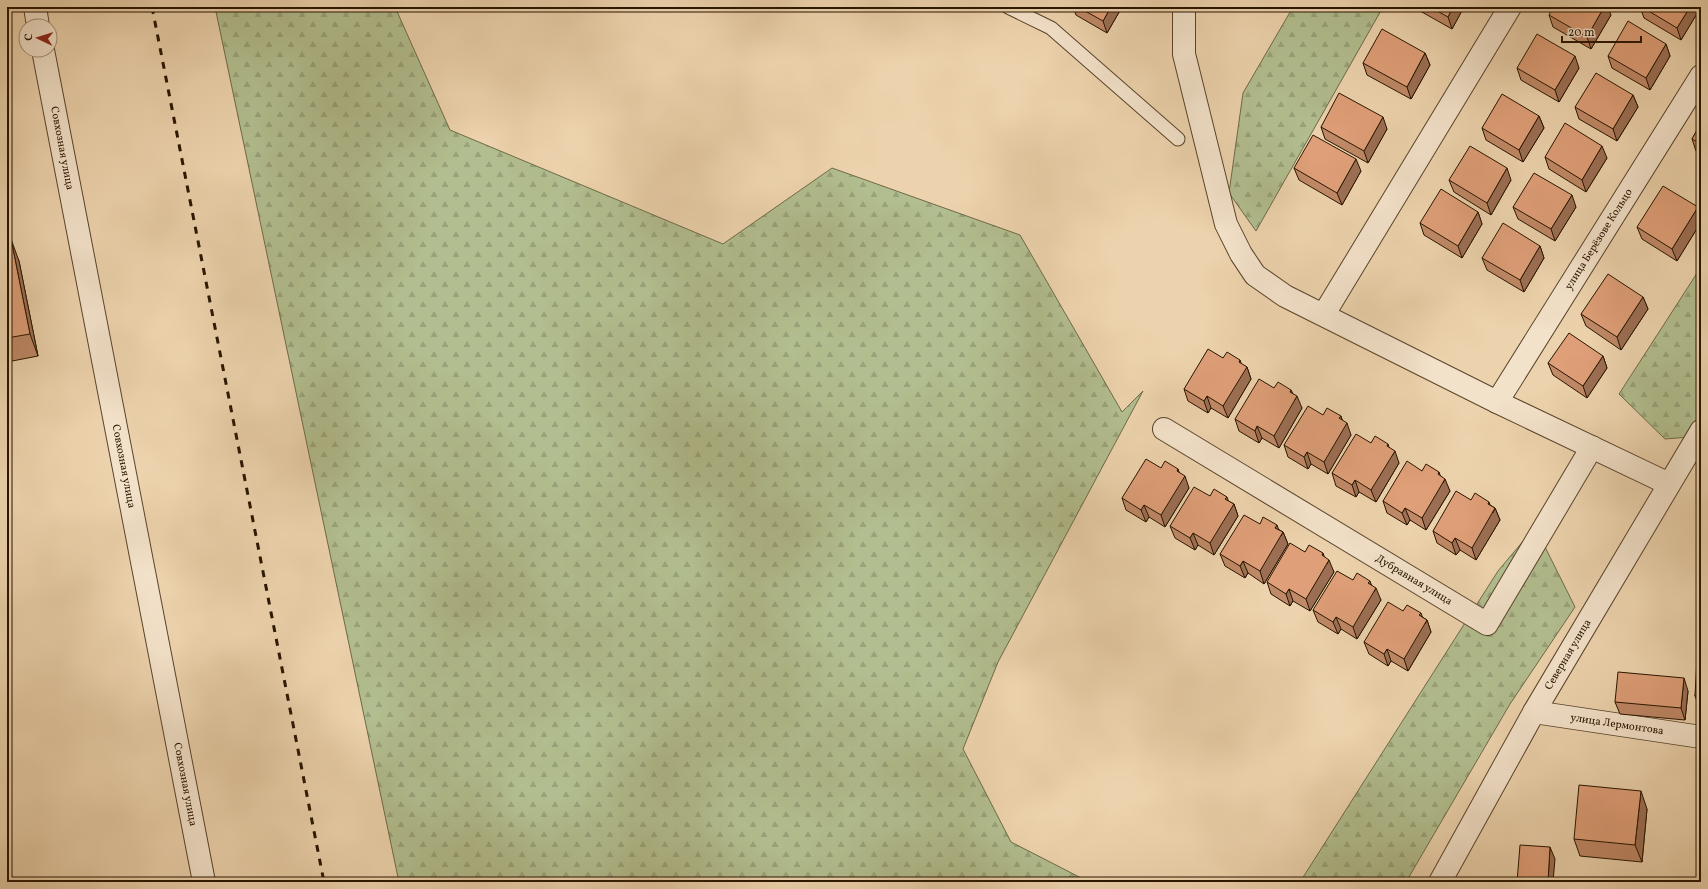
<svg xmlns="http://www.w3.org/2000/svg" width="1708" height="889" viewBox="0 0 1708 889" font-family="Vollkorn,serif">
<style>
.forest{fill:url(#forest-firs);stroke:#6d6a48}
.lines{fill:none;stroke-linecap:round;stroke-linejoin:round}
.service-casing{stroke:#59442b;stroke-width:15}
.minor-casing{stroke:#59442b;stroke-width:24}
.tertiary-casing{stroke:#59442b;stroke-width:24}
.service{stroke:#f3e2ca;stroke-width:13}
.minor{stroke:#f3e2ca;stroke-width:22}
.tertiary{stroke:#f3e2ca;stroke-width:22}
.rail{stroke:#281500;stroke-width:3;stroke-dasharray:7 7;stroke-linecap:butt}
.wall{fill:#c08967;stroke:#281500}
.shaded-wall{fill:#9c6f54;stroke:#281500}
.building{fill:#df9f78;stroke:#281500}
.labels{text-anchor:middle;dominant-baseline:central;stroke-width:3.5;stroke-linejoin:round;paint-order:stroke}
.street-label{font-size:11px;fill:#281500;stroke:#f3e2ca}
</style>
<defs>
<pattern id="forest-firs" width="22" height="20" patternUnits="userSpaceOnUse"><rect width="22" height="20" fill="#b2be8f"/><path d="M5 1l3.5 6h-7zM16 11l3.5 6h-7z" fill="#99a27a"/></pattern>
</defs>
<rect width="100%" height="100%" fill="#edd3ad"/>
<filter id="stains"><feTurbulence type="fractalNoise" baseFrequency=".005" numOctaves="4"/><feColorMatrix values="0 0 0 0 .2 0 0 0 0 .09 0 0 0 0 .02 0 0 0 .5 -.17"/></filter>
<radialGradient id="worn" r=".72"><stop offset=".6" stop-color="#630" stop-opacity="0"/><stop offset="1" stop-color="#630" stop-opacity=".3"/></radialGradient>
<!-- forest -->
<g class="forest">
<polygon points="215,7 395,7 450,130 723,244 832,168 1020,235 1122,412 1143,391 998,662 963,749 1011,842 1089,882 399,882"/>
<polygon points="1293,7 1383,7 1256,231 1229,193 1243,93"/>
<polygon points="1701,267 1701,419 1689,437 1665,439 1619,394"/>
<polygon points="1535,527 1575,607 1510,704 1406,882 1300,882 1498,571"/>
</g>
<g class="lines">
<defs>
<polyline id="service" points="1008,7 1051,28 1178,139"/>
<g id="minor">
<polyline points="1184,7 1184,54 1226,224 1241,254 1255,275 1285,296 1497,402 1669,484"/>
<polyline points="1324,314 1510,7"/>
<path id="s1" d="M1497,402L1701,76"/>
<path id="s2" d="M1164,429L1487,624L1592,447"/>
<path id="s3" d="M1534,712L1701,737"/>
<path id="s4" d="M1440,882L1534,712L1701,431"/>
</g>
<g id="tertiary">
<polyline points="35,7 38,26"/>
<path id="s5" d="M43,50L204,882"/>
</g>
</defs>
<!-- service casing -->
<use href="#service" class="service-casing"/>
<!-- minor casing -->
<use href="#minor" class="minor-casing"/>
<!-- tertiary casing -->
<use href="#tertiary" class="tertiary-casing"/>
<!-- service -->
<use href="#service" class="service"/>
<!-- minor -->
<use href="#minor" class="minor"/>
<!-- tertiary -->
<use href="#tertiary" class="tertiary"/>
<!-- rail -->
<polyline class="rail" points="152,7 324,882"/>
</g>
<!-- wall -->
<g class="wall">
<polygon points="1073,7 1122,7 1107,33 1076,15"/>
<polygon points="1413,7 1464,7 1452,29"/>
<polygon points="1640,7 1701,7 1681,40 1644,18"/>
<polygon points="1549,15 1611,15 1591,49 1553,27"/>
<polygon points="1666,44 1670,56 1650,90 1612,68 1608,56"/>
<polygon points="1425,53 1430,65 1411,99 1367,75 1363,63"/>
<polygon points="1517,68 1579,68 1559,102 1521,80"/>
<polygon points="1633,95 1638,107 1617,141 1579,119 1575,107"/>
<polygon points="1539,116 1544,128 1523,162 1486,140 1482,128"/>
<polygon points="1701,123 1701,154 1696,151 1692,139"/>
<polygon points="1321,127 1387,129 1368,163 1325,139"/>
<polygon points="1545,157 1607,158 1586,192 1549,169"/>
<polygon points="1294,168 1361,171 1342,205 1299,180"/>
<polygon points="1449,180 1511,180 1491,215 1454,192"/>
<polygon points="1513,207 1576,207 1555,241 1518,219"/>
<polygon points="1698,207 1701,215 1701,222 1677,261 1642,239 1637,227"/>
<polygon points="1478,212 1482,224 1462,258 1424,235 1420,223"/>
<polygon points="7,240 19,261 38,356 7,362"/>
<polygon points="1540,246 1544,258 1524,292 1487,270 1482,258"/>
<polygon points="1643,297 1648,309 1621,350 1586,326 1581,314"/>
<polygon points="1603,356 1607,368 1587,398 1553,375 1548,363"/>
<polygon points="1223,358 1241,364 1247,367 1251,379 1228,418 1211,408 1208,413 1188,401 1184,389"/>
<polygon points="1291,390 1293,394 1302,408 1279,448 1262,438 1259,443 1239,431 1235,419"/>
<polygon points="1323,415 1341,416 1342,420 1351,435 1328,474 1311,464 1308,469 1288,457 1284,445"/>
<polygon points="1371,443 1389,448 1399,463 1376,502 1359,492 1356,497 1336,486 1332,473"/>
<polygon points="1161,468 1178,469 1179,473 1189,488 1165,527 1149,517 1146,522 1126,510 1122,498"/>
<polygon points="1422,471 1441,476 1450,491 1426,530 1410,520 1407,525 1387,513 1383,501"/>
<polygon points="1210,496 1228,501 1234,504 1238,516 1214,555 1198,545 1195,550 1175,538 1170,526"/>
<polygon points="1471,500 1490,505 1495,508 1500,520 1476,560 1460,550 1456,555 1437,543 1433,531"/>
<polygon points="1260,524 1278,529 1283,532 1288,544 1264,584 1248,573 1245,578 1225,566 1220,554"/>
<polygon points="1305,552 1324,557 1334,572 1310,611 1293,601 1290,606 1271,594 1267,582"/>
<polygon points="1353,580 1371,585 1381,600 1357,639 1341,629 1338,634 1318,622 1313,610"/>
<polygon points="1403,611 1422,617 1427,620 1431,632 1408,671 1391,661 1388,666 1369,654 1364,642"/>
<polygon points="1701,659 1701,712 1695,696"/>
<polygon points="1688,691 1685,720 1620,714 1615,702"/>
<polygon points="1647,809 1642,862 1580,856 1574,839"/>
</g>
<!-- shaded-wall -->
<g class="shaded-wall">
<polygon points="1111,7 1122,7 1107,33 1103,21"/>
<polygon points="1453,7 1464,7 1452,29 1448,17"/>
<polygon points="1604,7 1608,7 1611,15 1591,49 1587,37"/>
<polygon points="1690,7 1701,7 1681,40 1677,28"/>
<polygon points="1666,44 1670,56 1650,90 1646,78"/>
<polygon points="1425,53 1430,65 1411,99 1407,87"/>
<polygon points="1575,56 1579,68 1559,102 1555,90"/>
<polygon points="1633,95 1638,107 1617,141 1613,129"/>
<polygon points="1539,116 1544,128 1523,162 1519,150"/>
<polygon points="1383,117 1387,129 1368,163 1364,151"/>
<polygon points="1602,146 1607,158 1586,192 1582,180"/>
<polygon points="1356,159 1361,171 1342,205 1337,193"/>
<polygon points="1507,168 1511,180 1491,215 1487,203"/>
<polygon points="1572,195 1576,207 1555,241 1551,229"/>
<polygon points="1698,207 1701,215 1701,222 1677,261 1672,249"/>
<polygon points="1478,212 1482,224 1462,258 1458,246"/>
<polygon points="11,239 19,261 38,356 30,334"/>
<polygon points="1540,246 1544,258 1524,292 1520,280"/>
<polygon points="1643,297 1648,309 1621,350 1617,337"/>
<polygon points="1603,356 1607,368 1587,398 1583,386"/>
<polygon points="1240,360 1244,371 1247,367 1251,379 1228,418 1223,406"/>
<polygon points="1291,390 1295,400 1297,396 1302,408 1279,448 1274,436 1290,392"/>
<polygon points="1207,396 1211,408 1208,413 1204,401"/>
<polygon points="1341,416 1344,427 1347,423 1351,435 1328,474 1324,462 1339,418"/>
<polygon points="1257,426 1262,438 1259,443 1255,431"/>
<polygon points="1388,444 1392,456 1395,451 1399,463 1376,502 1371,490 1387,446"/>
<polygon points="1307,452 1311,464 1308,469 1304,457"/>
<polygon points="1178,469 1182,480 1185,476 1189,488 1165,527 1161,515 1177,471"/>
<polygon points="1439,472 1443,483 1445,479 1450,491 1426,530 1422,518 1438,474"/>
<polygon points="1355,480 1359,492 1356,497 1352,485"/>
<polygon points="1227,497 1231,508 1234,504 1238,516 1214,555 1210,543 1225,499"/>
<polygon points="1489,502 1493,513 1495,508 1500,520 1476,560 1472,548"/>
<polygon points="1144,505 1149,517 1146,522 1141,510"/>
<polygon points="1405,508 1410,520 1407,525 1402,513"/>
<polygon points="1277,525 1281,536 1283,532 1288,544 1264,584 1260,571 1275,528"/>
<polygon points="1193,533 1198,545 1195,550 1190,538"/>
<polygon points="1455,538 1460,550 1456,555 1452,543"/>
<polygon points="1323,553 1327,564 1329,560 1334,572 1310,611 1306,599"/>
<polygon points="1243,561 1248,573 1245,578 1240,566"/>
<polygon points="1370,581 1374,592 1376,588 1381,600 1357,639 1353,627 1368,583"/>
<polygon points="1289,589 1293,601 1290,606 1286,594"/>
<polygon points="1421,613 1425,624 1427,620 1431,632 1408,671 1404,659 1419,615"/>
<polygon points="1336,617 1341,629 1338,634 1333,622"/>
<polygon points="1387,649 1391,661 1388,666 1384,654"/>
<polygon points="1684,678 1688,691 1685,720 1681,708"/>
<polygon points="1641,791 1647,809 1642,862 1635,845"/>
<polygon points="1550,847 1555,859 1553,882 1548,882"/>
</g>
<!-- building -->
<g class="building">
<polygon points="1078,7 1111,7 1103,21"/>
<polygon points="1430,7 1453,7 1448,17"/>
<polygon points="1553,7 1604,7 1587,37 1549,15"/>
<polygon points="1642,7 1690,7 1677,28"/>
<polygon points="1628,21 1666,44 1646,78 1608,56"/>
<polygon points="1382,29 1425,53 1407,87 1363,63"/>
<polygon points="1537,34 1575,56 1555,90 1517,68"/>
<polygon points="1596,73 1633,95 1613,129 1575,107"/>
<polygon points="1339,93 1383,117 1364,151 1321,127"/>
<polygon points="1502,94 1539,116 1519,150 1482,128"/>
<polygon points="1565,123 1602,146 1582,180 1545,157"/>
<polygon points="1701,123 1701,144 1692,139"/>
<polygon points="1313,135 1356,159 1337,193 1294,168"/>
<polygon points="1470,146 1507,168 1487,203 1449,180"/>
<polygon points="1534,173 1572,195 1551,229 1513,207"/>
<polygon points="1663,186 1698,207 1672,249 1637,227"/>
<polygon points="1441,189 1478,212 1458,246 1420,223"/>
<polygon points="1503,223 1540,246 1520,280 1482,258"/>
<polygon points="11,239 30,334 7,338 7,240"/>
<polygon points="1608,274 1643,297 1617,337 1581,314"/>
<polygon points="1569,333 1603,356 1583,386 1548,363"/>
<polygon points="1208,349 1223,358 1227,352 1240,360 1239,362 1247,367 1223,406 1207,396 1204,401 1184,389"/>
<polygon points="1259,379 1274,388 1278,382 1291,390 1290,392 1297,396 1274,436 1257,426 1255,431 1235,419"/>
<polygon points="1308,406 1323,415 1327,408 1341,416 1339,418 1347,423 1324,462 1307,452 1304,457 1284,445"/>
<polygon points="1356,434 1371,443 1375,436 1388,444 1387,446 1395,451 1371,490 1355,480 1352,485 1332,473"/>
<polygon points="1146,459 1161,468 1165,461 1178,469 1177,471 1185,476 1161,515 1144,505 1141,510 1122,498"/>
<polygon points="1407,461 1422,471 1426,464 1439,472 1438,474 1445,479 1422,518 1405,508 1402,513 1383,501"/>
<polygon points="1194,487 1210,496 1214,489 1227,497 1225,499 1234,504 1210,543 1193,533 1190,538 1170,526"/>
<polygon points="1456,491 1471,500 1475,493 1489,502 1488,504 1495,508 1472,548 1455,538 1452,543 1433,531"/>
<polygon points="1244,515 1260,524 1263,517 1277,525 1275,528 1283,532 1260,571 1243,561 1240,566 1220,554"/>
<polygon points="1290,543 1305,552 1309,545 1323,553 1322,555 1329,560 1306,599 1289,589 1286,594 1267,582"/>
<polygon points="1337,571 1353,580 1357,573 1370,581 1368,583 1376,588 1353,627 1336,617 1333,622 1313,610"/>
<polygon points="1388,602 1403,611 1407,605 1421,613 1419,615 1427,620 1404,659 1387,649 1384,654 1364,642"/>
<polygon points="1697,658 1701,659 1701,696 1695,696"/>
<polygon points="1618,672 1684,678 1681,708 1615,702"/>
<polygon points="1579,785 1641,791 1635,845 1574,839"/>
<polygon points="1520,845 1550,847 1548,882 1517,882"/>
</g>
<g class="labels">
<!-- street labels -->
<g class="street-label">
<text stroke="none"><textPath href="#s5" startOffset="100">Совхозная улица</textPath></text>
<text stroke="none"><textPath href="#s1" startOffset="192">улица Берёзове Кольцо</textPath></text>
<text stroke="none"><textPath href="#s5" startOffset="424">Совхозная улица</textPath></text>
<text stroke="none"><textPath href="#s2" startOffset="292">Дубравная улица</textPath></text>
<text stroke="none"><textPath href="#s4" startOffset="261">Северная улица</textPath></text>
<text stroke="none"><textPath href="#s3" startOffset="84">улица Лермонтова</textPath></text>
<text stroke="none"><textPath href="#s5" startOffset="748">Совхозная улица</textPath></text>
</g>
</g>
<!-- margin -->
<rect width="1708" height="889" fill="none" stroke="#edd3ad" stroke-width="24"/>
<rect x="8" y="8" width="1692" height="873" fill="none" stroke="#281500" stroke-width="2"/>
<rect x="12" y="12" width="1684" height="865" fill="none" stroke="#281500"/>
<!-- north arrow -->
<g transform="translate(38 38) rotate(274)"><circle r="19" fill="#f3e2ca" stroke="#a29079"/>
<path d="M0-3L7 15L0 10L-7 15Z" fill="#8f2418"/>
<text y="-6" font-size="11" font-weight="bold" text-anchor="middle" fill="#281500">С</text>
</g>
<!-- scale -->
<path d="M1562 36v6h79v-6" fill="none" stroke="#281500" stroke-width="2"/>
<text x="1568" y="36" font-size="12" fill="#281500" stroke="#f3e2ca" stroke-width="3" paint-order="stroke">20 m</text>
<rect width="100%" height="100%" filter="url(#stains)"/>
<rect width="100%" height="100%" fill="url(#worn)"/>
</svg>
